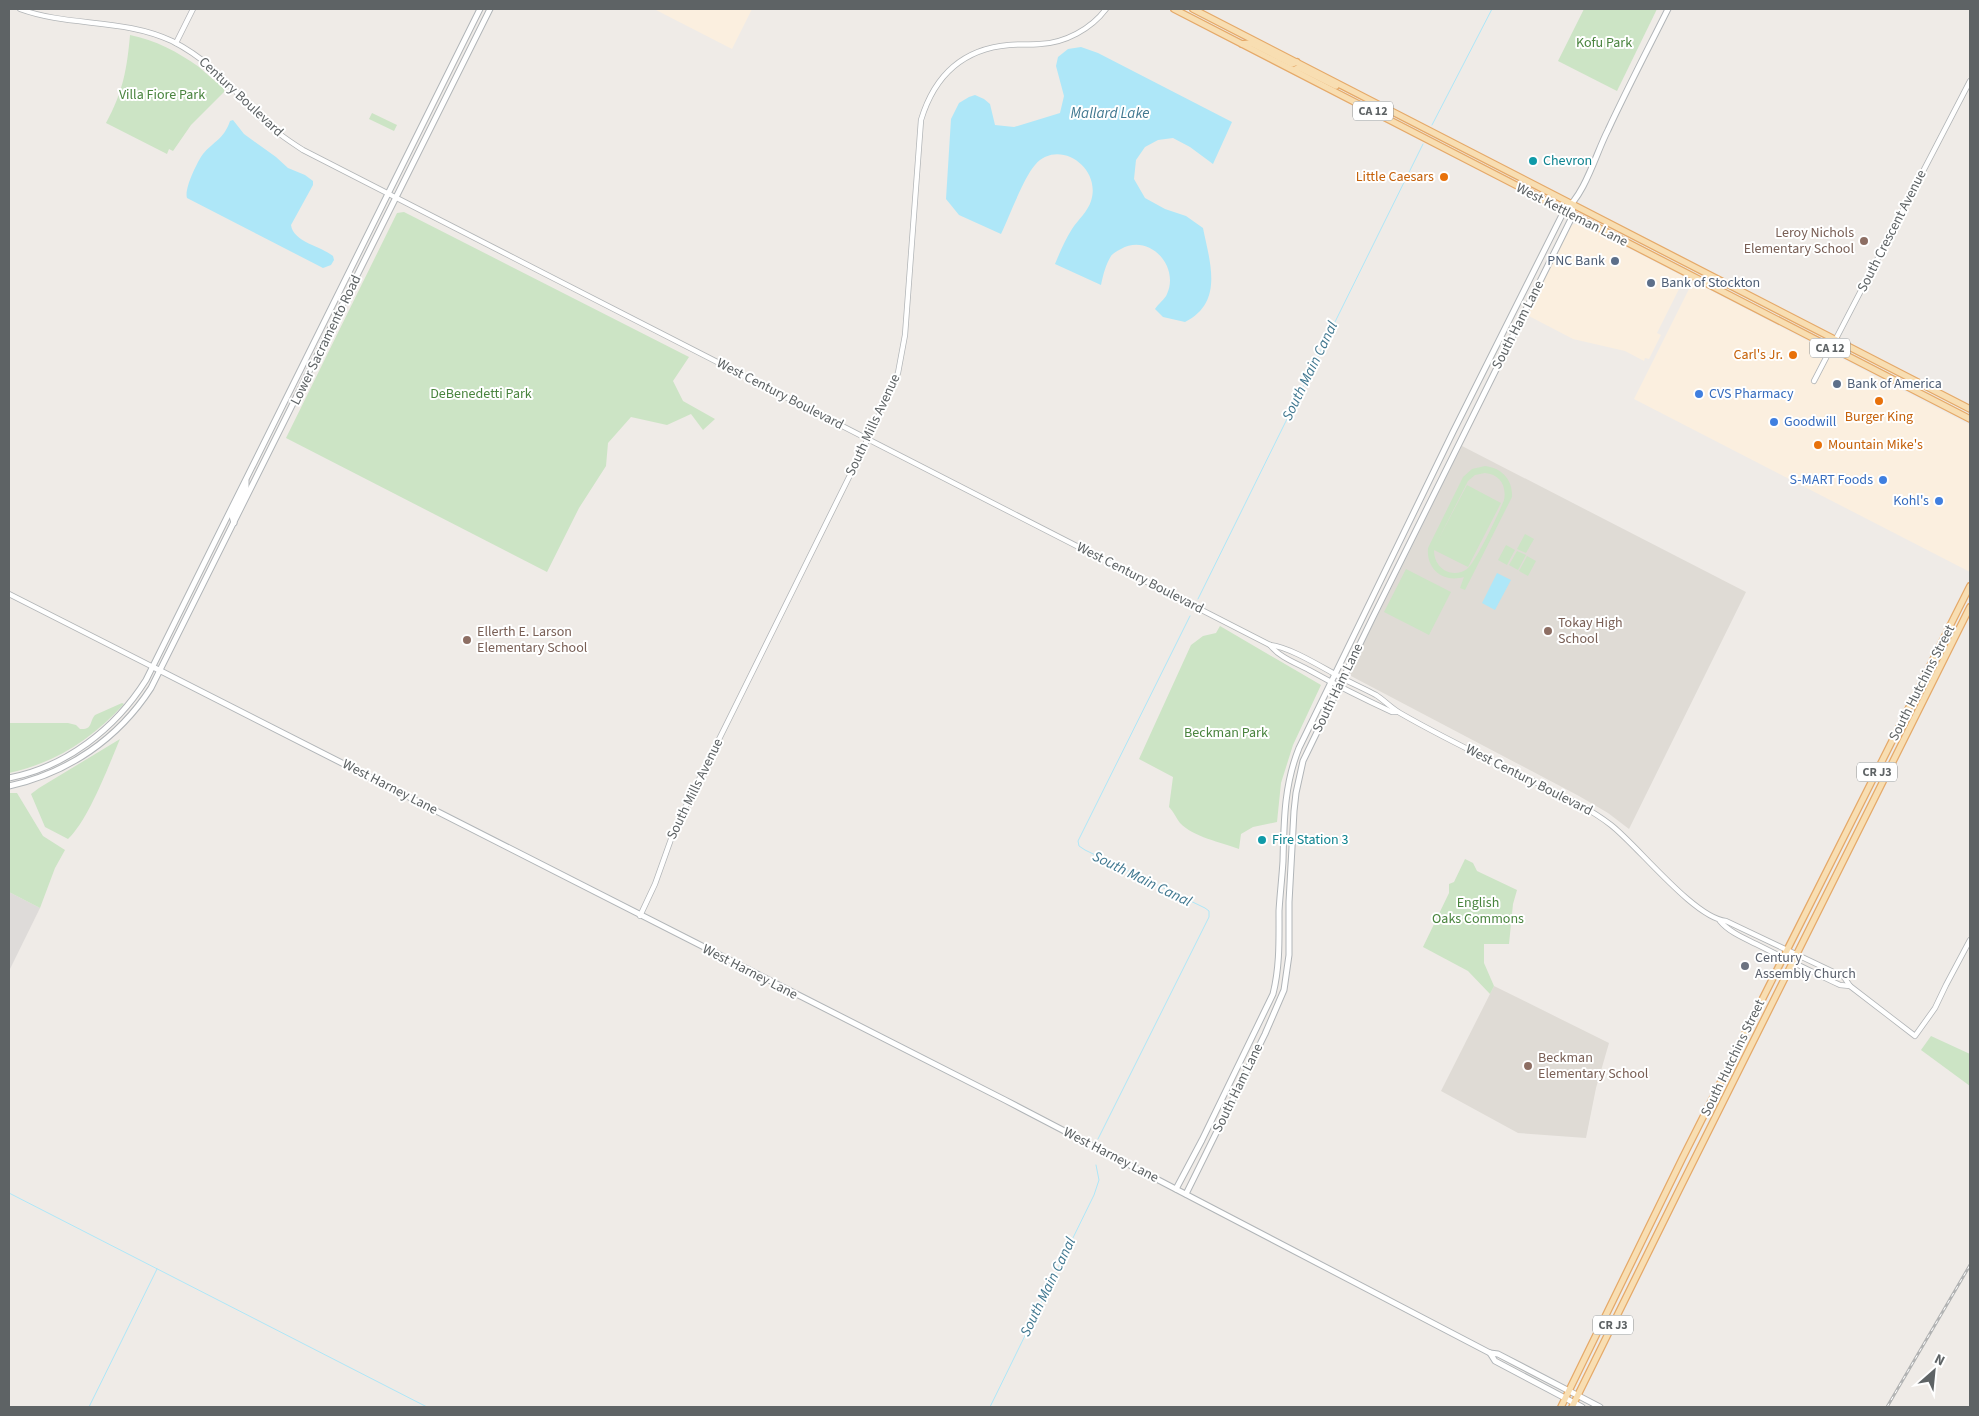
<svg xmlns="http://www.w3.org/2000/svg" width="1979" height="1416" viewBox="0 0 1979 1416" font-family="'Source Sans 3',sans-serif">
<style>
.commercial{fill:#fbefdf}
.industrial{fill:#dedbd9}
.education{fill:#dfdbd5}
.green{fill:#cce4c5;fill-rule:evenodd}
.water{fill:#aee7f8}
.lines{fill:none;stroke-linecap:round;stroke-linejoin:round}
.stream{stroke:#aee7f8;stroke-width:1}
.tertiary-casing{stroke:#b2b5b7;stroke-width:6}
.secondary-casing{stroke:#b1b5b8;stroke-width:7}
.primary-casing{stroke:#e5a969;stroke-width:8}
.tertiary{stroke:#fff;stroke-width:4.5}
.secondary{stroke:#fff;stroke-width:5}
.primary{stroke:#f8deb2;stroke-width:5.5}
.rail-casing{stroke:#b2b3b3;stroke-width:3}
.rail{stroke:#fff;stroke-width:1;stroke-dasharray:4;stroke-linecap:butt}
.culture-dot{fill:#0f9aa8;stroke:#fff;stroke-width:2}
.food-dot{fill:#e8710a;stroke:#fff;stroke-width:2}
.education-dot{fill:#8d6e63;stroke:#fff;stroke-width:2}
.service-dot{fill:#5c6f8a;stroke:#fff;stroke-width:2}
.shop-dot{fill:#3f7fe0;stroke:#fff;stroke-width:2}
.worship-dot{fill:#6b7280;stroke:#fff;stroke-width:2}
.labels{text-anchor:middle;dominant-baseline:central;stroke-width:4;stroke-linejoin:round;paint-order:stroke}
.shield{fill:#fff;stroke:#8e9293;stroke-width:1}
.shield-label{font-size:12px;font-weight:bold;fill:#5e6365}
.park-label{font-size:14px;fill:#49843e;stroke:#fff}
.street-label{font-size:14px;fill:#5e6365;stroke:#fff}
.culture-label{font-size:14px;fill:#0d838f;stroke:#fff;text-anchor:start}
.food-label{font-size:14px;fill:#c56008;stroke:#fff;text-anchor:end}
.education-label{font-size:14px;fill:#785e54;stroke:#fff;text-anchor:start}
.service-label{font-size:14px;fill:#4e5e75;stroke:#fff;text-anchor:start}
.shop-label{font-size:14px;fill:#366cbe;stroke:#fff;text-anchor:start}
.worship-label{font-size:14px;fill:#5b616d;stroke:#fff;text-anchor:start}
.water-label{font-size:15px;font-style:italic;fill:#417890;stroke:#fff}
</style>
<rect width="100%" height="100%" fill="#efebe7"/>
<!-- commercial -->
<g class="commercial">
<polygon points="654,9 752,9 732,49"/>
<polygon points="1575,224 1582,224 1682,276 1683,281 1657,333 1661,335 1649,359 1645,358 1644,361 1625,351 1573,339 1525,314 1571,225"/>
<polygon points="1692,283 1696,283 1970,425 1970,572 1634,399"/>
</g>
<!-- industrial -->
<polygon class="industrial" points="9,892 40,908 9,971"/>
<!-- education -->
<g class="education">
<polygon points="1462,446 1746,592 1629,829 1608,813 1579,796 1351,676 1350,670"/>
<polygon points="1494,986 1609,1043 1596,1088 1586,1138 1518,1133 1441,1091"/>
</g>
<!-- green -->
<g class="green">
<polygon points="1584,9 1657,9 1617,91 1558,61"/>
<path d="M130,35C155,40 178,52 199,67C207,74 215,82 224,87V92L191,125L173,151L169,149L167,154L106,123C123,92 127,69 130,35Z"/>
<polygon points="372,113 397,125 394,131 369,119"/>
<polygon points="404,212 689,357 673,381 683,401 715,419 703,430 691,414 667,425 631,417 608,443 606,466 579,508 547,572 286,438 397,213"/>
<path d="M1485,466C1502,468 1513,480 1512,497L1465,590L1460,588L1464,577C1444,583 1426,570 1428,548L1463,477L1472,469ZM1485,473C1499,474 1507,485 1504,500C1499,513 1476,562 1467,569C1460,574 1451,574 1444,570C1437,565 1434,558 1434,550L1468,567L1501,503L1467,485L1436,544L1468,481L1475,475Z"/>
<polygon points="1525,534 1534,539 1526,553 1517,549"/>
<polygon points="1506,545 1515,550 1507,565 1498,560"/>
<polygon points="1517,551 1526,555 1518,570 1509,565"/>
<polygon points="1527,556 1536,561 1528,576 1519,571"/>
<polygon points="1406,569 1451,592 1429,635 1384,612"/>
<path d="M1220,626L1321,685L1293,745L1281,783L1277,822L1253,827L1241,834L1239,849C1221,842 1193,837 1180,823C1176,818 1174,812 1169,807L1173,777L1139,759L1191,645L1203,636L1216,633Z"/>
<path d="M122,703L124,704C92,739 55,763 9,773V723H68L76,725L80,729C93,730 89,722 95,715Z"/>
<path d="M120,739C108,767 89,819 68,839L45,827L31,794L39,788Z"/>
<polygon points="9,793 17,793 43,836 65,850 55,868 40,908 9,892"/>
<polygon points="1465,859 1473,863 1477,871 1517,890 1513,904 1509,944 1484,944 1484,963 1494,986 1490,994 1468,971 1423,947 1449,893 1449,884 1454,882"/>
<polygon points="1931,1036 1970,1054 1970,1086 1921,1050"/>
</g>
<!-- water -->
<g class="water">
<path d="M1081,47L1098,53L1232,122L1213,164L1190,147L1173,138L1158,140L1145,147L1136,160L1134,179L1145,198L1165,209L1186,216L1203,228C1210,263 1224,302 1185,322L1163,317L1155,309C1158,304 1165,299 1167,294C1180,265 1148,233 1121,249C1117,251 1113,253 1111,256C1106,264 1103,275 1101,285L1055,264C1060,252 1065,240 1072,229C1078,220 1088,211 1091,201C1102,167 1058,138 1035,165C1024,177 1009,217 1001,234L959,215L946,199L951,119L959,103L969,97L975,95L984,99L990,104L995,125L1014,127L1060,113L1064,96L1056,66L1058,57L1068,49Z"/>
<path d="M233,120L244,134L276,157L288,168L305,175L313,181V185L291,225C293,242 321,246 333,256L334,260L331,265L323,268L187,198C184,189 197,162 203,154C214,141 224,139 230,121Z"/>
<polygon points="1497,573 1511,580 1495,610 1482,603"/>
</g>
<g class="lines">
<!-- stream -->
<g class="stream">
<polyline points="1432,125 1492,9"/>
<polyline points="1198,599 1423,144"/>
<polyline points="1098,1139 1209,917 1209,911 1205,908 1085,850 1079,846 1078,841 1190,616"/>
<polyline points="9,1193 427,1407"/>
<polyline points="89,1407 157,1269"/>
<polyline points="990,1407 1094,1195 1099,1180 1096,1165"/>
</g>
<defs>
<g id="tertiary">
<path d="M20,9C69,27 123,18 172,41C213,62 232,89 263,120C275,132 289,141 303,150L1270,645C1290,647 1323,668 1342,678C1353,684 1365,689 1376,695C1384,700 1391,708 1400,713C1440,736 1483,757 1525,777C1554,792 1585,805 1611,825C1638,846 1694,918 1726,921L1844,977L1850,986"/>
<polyline points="176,43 193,9"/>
<polyline points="1814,381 1970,81"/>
<polyline points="9,594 153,667"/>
<path d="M1270,645C1279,657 1296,663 1309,670C1336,685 1364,699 1392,712H1397"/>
<path d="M640,916L655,884L675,828L862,451L898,373L905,335L921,120C934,77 962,49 1009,45C1019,44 1029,45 1040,44C1065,43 1091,29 1106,9"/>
<path d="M1720,921C1729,932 1744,938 1756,944C1784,958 1812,972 1840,985L1850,986L1915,1036L1935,1008L1946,985L1970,940"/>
</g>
<g id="secondary">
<polyline points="234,523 232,516 246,488 246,481"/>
<polyline points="153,667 1005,1100 1490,1353 1498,1354 1600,1407"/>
<path d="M9,778C66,767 115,729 146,680L480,9"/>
<path d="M9,786C68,773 118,739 151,688L490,9"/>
<path d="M1176,1189L1202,1140L1273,994C1280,966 1279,939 1279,911C1280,894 1282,878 1283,861C1284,822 1284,785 1299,748L1453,432L1564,211C1585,195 1596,153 1608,130C1627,89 1648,49 1668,9"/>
<polyline points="1186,1194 1265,1034 1284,990 1289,955 1289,902 1294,811 1296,793 1303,761 1373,617 1573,215 1572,205"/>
<polyline points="1490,1353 1495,1361 1582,1407"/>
</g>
<g id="primary">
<polyline points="1174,9 1970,419"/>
<polyline points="1193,9 1970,409"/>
<polyline points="1242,44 1251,43 1292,64 1297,62"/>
<polyline points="1294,70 1298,68 1300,68 1336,86"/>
<polyline points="1561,1407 1682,1159 1970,586"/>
<polyline points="1572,1407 1679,1190 1970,607"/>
</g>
</defs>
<!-- tertiary casing -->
<use href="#tertiary" class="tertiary-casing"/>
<!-- secondary casing -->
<use href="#secondary" class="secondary-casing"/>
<!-- primary casing -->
<use href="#primary" class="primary-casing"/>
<!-- tertiary -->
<use href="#tertiary" class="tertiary"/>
<!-- secondary -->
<use href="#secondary" class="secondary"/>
<!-- primary -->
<use href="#primary" class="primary"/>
<defs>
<polyline id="rail" points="1887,1407 1970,1265"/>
</defs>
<!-- rail casing -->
<use href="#rail" class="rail-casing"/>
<!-- rail -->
<use href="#rail" class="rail"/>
</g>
<!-- markers -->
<g class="culture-dot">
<circle cx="1533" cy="161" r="5"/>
<circle cx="1262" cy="840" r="5"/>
</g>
<g class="food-dot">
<circle cx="1444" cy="177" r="5"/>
<circle cx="1793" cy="355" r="5"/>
<circle cx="1879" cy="401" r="5"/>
<circle cx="1818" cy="445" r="5"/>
</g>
<g class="education-dot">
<circle cx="1864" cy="241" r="5"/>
<circle cx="1548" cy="631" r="5"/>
<circle cx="467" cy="640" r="5"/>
<circle cx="1528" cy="1066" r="5"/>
</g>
<g class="service-dot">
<circle cx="1615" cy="261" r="5"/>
<circle cx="1651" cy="283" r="5"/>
<circle cx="1837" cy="384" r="5"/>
</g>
<g class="shop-dot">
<circle cx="1699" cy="394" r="5"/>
<circle cx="1774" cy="422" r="5"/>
<circle cx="1883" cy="480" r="5"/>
<circle cx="1939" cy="501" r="5"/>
</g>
<circle class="worship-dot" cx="1745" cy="966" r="5"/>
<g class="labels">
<!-- shield labels -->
<g class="shield">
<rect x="1353" y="101.5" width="40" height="19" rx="4"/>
<rect x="1810" y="338.5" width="40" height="19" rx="4"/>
<rect x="1857" y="762.5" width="40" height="19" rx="4"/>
<rect x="1593" y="1315.5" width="40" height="19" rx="4"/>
</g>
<g class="shield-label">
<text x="1373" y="111">CA 12</text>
<text x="1830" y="348">CA 12</text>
<text x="1877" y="772">CR J3</text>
<text x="1613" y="1325">CR J3</text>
</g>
<!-- park labels -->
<g class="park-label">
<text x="1604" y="43">Kofu Park</text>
<text x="162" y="95">Villa Fiore Park</text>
<text x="481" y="394">DeBenedetti Park</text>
<text x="1226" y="733">Beckman Park</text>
<text x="1478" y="903">English<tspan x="1478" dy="16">Oaks Commons</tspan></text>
</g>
<!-- street labels -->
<g class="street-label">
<text transform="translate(241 97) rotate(43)">Century Boulevard</text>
<text transform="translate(1572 215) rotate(27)">West Kettleman Lane</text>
<text transform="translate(1892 231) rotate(-63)">South Crescent Avenue</text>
<text transform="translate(1518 325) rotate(-63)">South Ham Lane</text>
<text transform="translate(326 340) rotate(-64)">Lower Sacramento Road</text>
<text transform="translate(780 394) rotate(27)">West Century Boulevard</text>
<text transform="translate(873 425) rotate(-65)">South Mills Avenue</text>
<text transform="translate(1140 578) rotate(27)">West Century Boulevard</text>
<text transform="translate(1922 683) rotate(-63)">South Hutchins Street</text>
<text transform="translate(1338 688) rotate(-64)">South Ham Lane</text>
<text transform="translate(1529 780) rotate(27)">West Century Boulevard</text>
<text transform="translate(390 787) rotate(27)">West Harney Lane</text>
<text transform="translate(695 789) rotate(-64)">South Mills Avenue</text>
<text transform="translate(750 972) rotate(27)">West Harney Lane</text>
<text transform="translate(1733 1058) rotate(-64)">South Hutchins Street</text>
<text transform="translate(1238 1088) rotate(-64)">South Ham Lane</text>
<text transform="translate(1111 1155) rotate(27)">West Harney Lane</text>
</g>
<!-- culture labels -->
<g class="culture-label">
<text x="1543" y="161">Chevron</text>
<text x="1272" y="840">Fire Station 3</text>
</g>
<!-- food labels -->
<g class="food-label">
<text x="1434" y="177">Little Caesars</text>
<text x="1783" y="355">Carl's Jr.</text>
<text x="1879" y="417" text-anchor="middle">Burger King</text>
<text x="1828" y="445" text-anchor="start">Mountain Mike's</text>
</g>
<!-- education labels -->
<g class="education-label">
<text x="1854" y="233" text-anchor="end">Leroy Nichols<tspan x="1854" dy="16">Elementary School</tspan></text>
<text x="1558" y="623">Tokay High<tspan x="1558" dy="16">School</tspan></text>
<text x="477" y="632">Ellerth E. Larson<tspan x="477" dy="16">Elementary School</tspan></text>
<text x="1538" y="1058">Beckman<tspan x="1538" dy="16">Elementary School</tspan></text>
</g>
<!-- service labels -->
<g class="service-label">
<text x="1605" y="261" text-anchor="end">PNC Bank</text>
<text x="1661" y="283">Bank of Stockton</text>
<text x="1847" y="384">Bank of America</text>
</g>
<!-- shop labels -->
<g class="shop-label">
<text x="1709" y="394">CVS Pharmacy</text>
<text x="1784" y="422">Goodwill</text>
<text x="1873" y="480" text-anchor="end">S-MART Foods</text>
<text x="1929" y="501" text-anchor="end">Kohl's</text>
</g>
<!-- worship labels -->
<g class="worship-label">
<text x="1755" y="958">Century<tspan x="1755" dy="16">Assembly Church</tspan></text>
</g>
<!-- water labels -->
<g class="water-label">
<text x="1110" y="113">Mallard Lake</text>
<text transform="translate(1310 371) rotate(-64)">South Main Canal</text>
<text transform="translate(1142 879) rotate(26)">South Main Canal</text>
<text transform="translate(1048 1287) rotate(-64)">South Main Canal</text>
</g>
</g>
<!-- border -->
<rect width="1979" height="1416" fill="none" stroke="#5e6365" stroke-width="20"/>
<!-- north arrow -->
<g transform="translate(1934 1371) rotate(27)" stroke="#ffffff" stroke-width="4" paint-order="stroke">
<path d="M0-4L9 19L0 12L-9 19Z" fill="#5e6365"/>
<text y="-8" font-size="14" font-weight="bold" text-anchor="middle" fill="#5e6365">N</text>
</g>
</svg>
